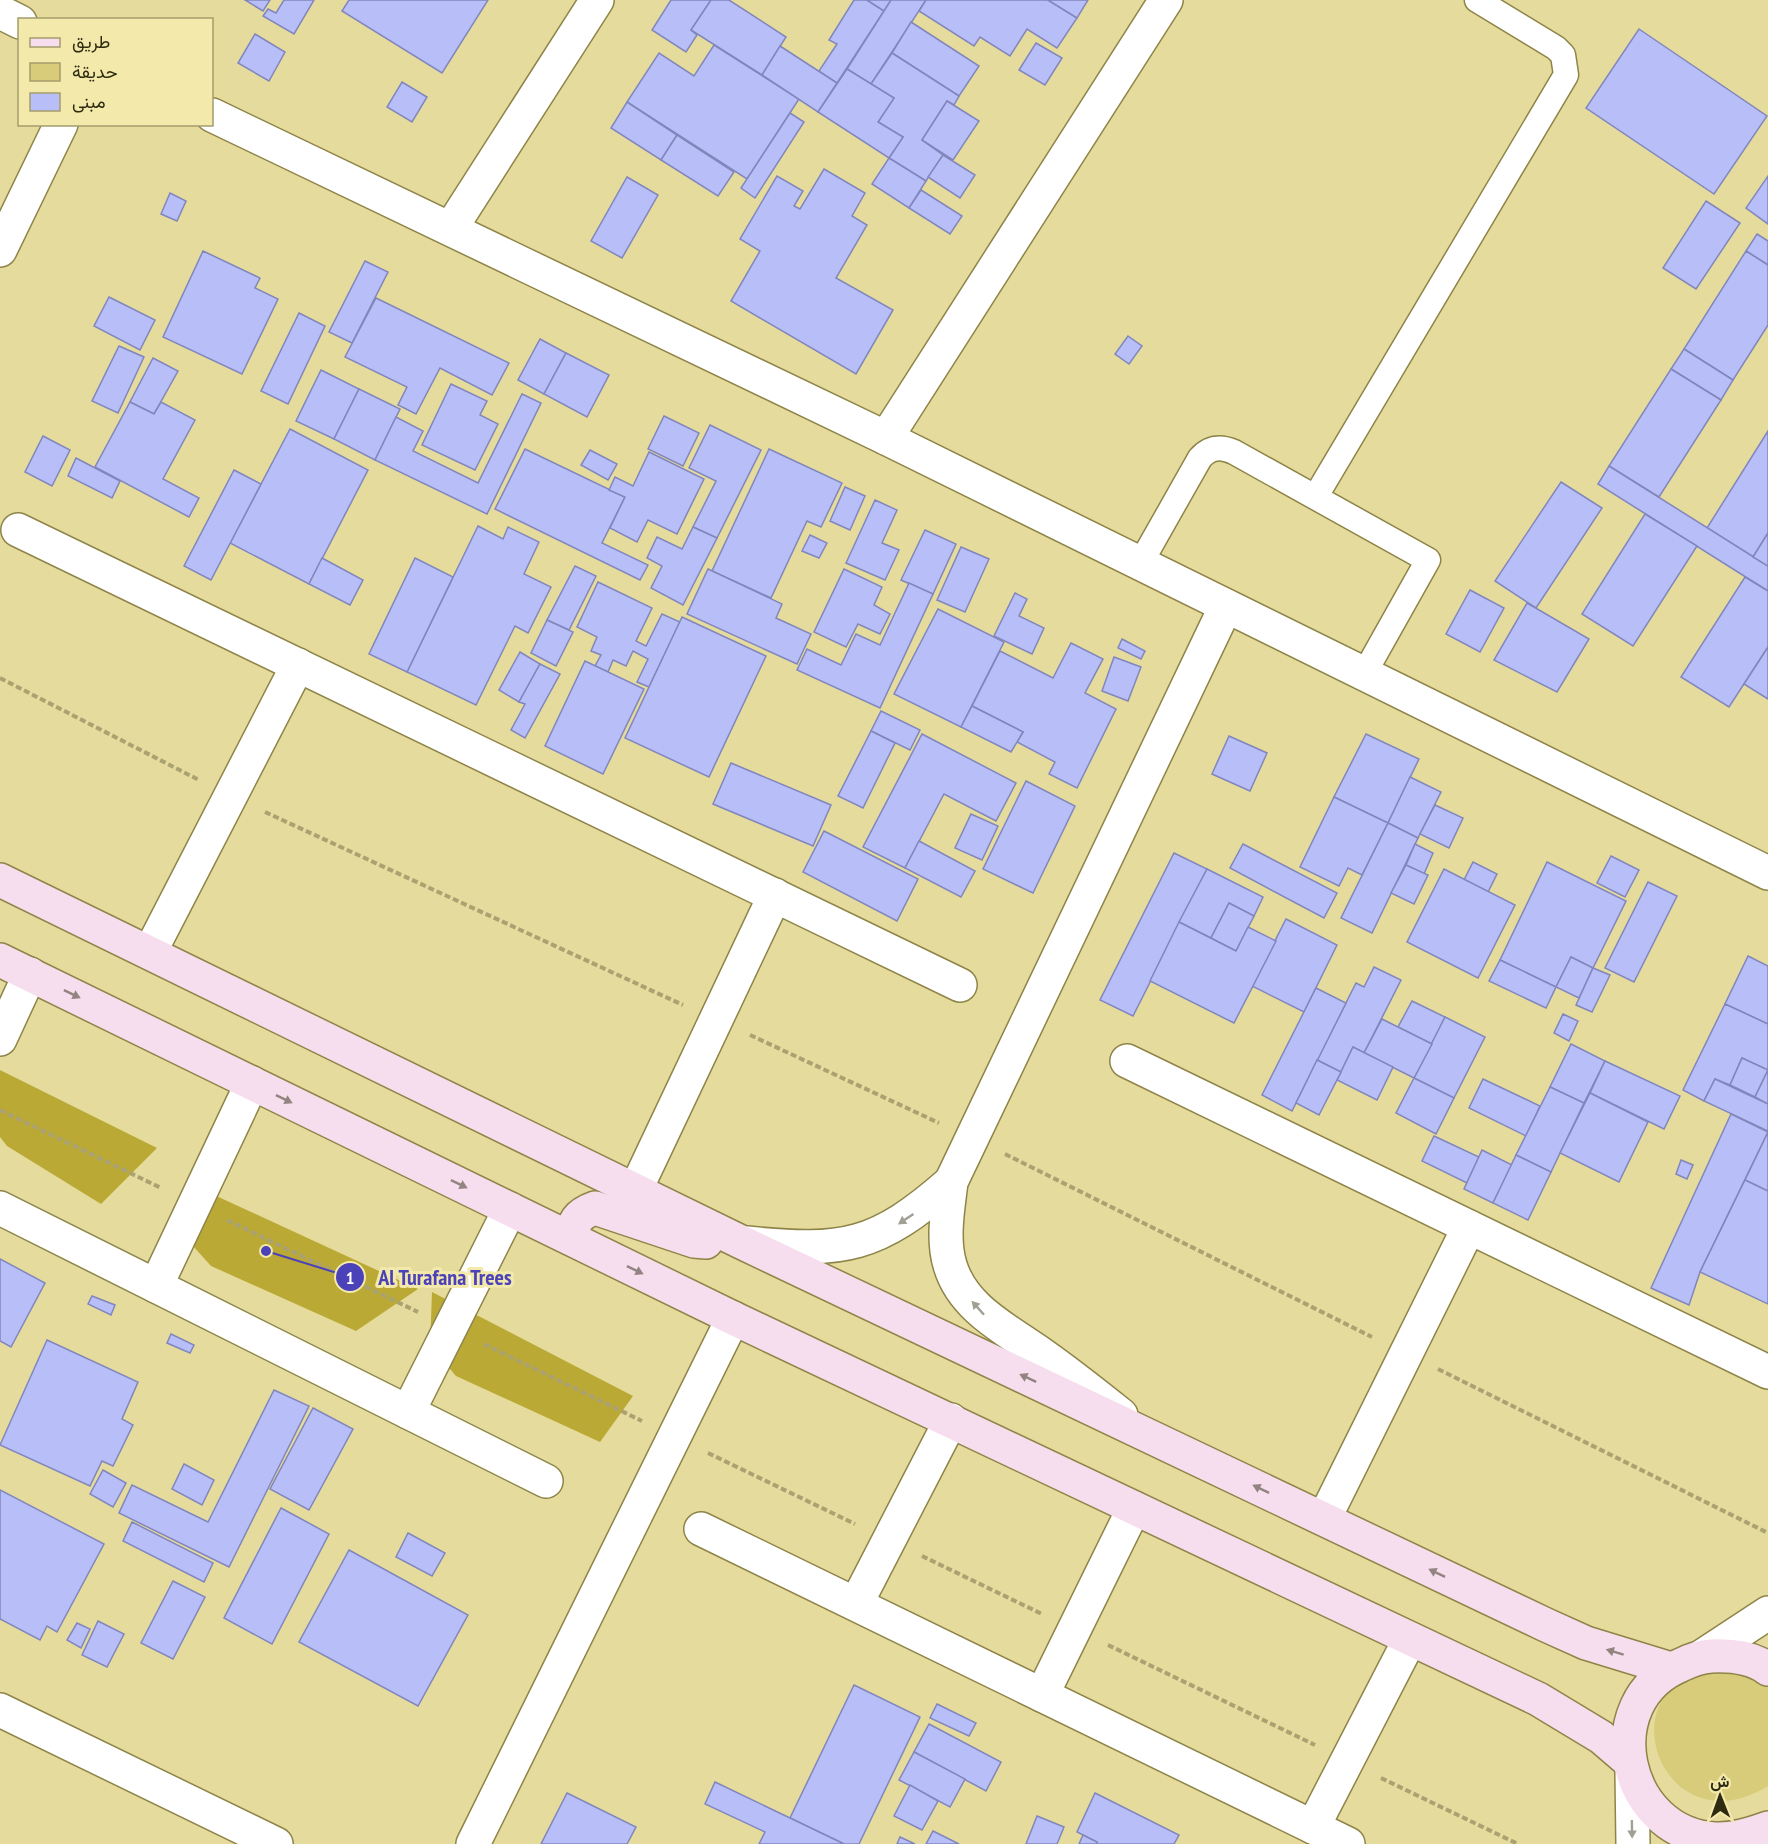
<svg xmlns="http://www.w3.org/2000/svg" width="1768" height="1844" viewBox="0 0 1768 1844" font-family="'PT Sans Narrow',Vazirmatn,sans-serif">
<style>
.green{fill:#d8cb7a}
.forest{fill:#bba935}
.building{fill:#b8bef7;stroke:#8186bc;stroke-width:1.5}
.lines{fill:none;stroke-linecap:round;stroke-linejoin:round}
.lane-casing{stroke:#8e8448;stroke-width:27}
.street-casing{stroke:#8e8448;stroke-width:36}
.secondary-casing{stroke:#8e8448;stroke-width:36}
.path{stroke:#aaa270;stroke-width:4;stroke-dasharray:6 3;stroke-linecap:butt}
.lane{stroke:#fff;stroke-width:24}
.street{stroke:#fff;stroke-width:33}
.secondary{stroke:#f6deee;stroke-width:33}
.oneway{fill:#928480}
.oneway2{fill:#a1a094}
.leader{fill:none;stroke:#4b41b8;stroke-width:2}
.callout-dot{fill:#4b41b8;stroke:#f2e9aa;stroke-width:2}
.mark-label{font-size:18px;text-anchor:middle;font-weight:bold;fill:#fff}
.callout-label{font-size:22px;text-anchor:middle;font-weight:bold;fill:#4b41b8;stroke:#f2e9aa;stroke-width:6;stroke-linejoin:round;paint-order:stroke}
</style>
<rect width="100%" height="100%" fill="#e5db9d"/>
<!-- green -->
<path class="green" d="M1731,1666L1768,1683V1786C1674,1844 1614,1718 1686,1676C1697,1669 1717,1669 1731,1666Z"/>
<!-- forest -->
<g class="forest">
<polygon points="0,1070 157,1148 101,1204 7,1146 0,1137"/>
<polygon points="186,1182 418,1289 356,1331 211,1266 184,1236"/>
<polygon points="432,1292 633,1396 600,1442 456,1376 430,1346"/>
</g>
<!-- building -->
<g class="building">
<polygon points="245,0 270,0 263,11"/>
<polygon points="284,0 314,0 294,34 263,16 268,9 276,13"/>
<polygon points="349,0 488,0 442,73 342,11"/>
<polygon points="671,0 711,0 691,30 697,35 686,52 652,30"/>
<polygon points="711,0 729,0 786,37 762,75 691,30"/>
<polygon points="854,0 867,0 884,11 837,83 819,71 837,44 829,40"/>
<polygon points="867,0 891,0 884,11"/>
<polygon points="891,0 926,0 871,84 847,69"/>
<polygon points="926,0 1048,0 1077,18 1057,48 1027,29 1010,56 980,37 974,46 919,11"/>
<polygon points="1048,0 1088,0 1077,18"/>
<polygon points="911,22 979,66 959,96 892,53"/>
<polygon points="1639,29 1767,116 1714,194 1586,108"/>
<polygon points="255,34 285,52 269,81 238,63"/>
<polygon points="1036,43 1062,58 1045,85 1019,70"/>
<polygon points="714,45 799,99 747,179 627,102 659,53 694,76"/>
<polygon points="780,46 837,83 818,112 762,75"/>
<polygon points="892,53 959,96 954,105 947,101 922,140 943,155 926,181 889,158 903,137 878,122 894,98 871,84"/>
<polygon points="847,69 894,98 878,122 903,137 889,158 818,112"/>
<polygon points="402,82 427,97 412,122 387,107"/>
<polygon points="947,101 979,121 953,160 922,140"/>
<polygon points="627,102 677,135 661,160 611,128"/>
<polygon points="790,113 804,122 755,198 741,188"/>
<polygon points="677,135 734,172 718,196 661,160"/>
<polygon points="943,155 975,175 960,198 928,177"/>
<polygon points="889,158 926,181 909,208 872,184"/>
<polygon points="824,169 865,193 852,216 867,225 836,278 893,310 856,374 731,301 760,251 740,239 777,176 803,191 794,206 800,209"/>
<polygon points="1768,176 1768,224 1746,208"/>
<polygon points="627,177 658,195 622,258 591,241"/>
<polygon points="921,190 962,216 950,234 909,208"/>
<polygon points="170,193 186,201 177,221 161,214"/>
<polygon points="1706,201 1740,223 1696,289 1663,268"/>
<polygon points="1757,234 1768,241 1768,265 1746,251"/>
<polygon points="203,251 260,278 255,288 278,299 242,374 163,337"/>
<polygon points="1746,251 1768,265 1768,325 1733,380 1684,349"/>
<polygon points="365,261 388,272 352,343 329,332"/>
<polygon points="109,297 155,320 140,350 94,326"/>
<polygon points="376,298 509,363 492,395 440,368 416,414 398,405 407,387 345,357"/>
<polygon points="299,313 325,326 288,404 261,391"/>
<polygon points="1128,336 1142,346 1129,364 1115,354"/>
<polygon points="540,339 566,353 544,394 518,380"/>
<polygon points="119,346 144,357 118,413 92,401"/>
<polygon points="1684,349 1733,380 1721,400 1671,369"/>
<polygon points="566,353 609,375 587,417 544,394"/>
<polygon points="153,358 178,371 154,414 130,402"/>
<polygon points="1671,369 1721,400 1659,497 1609,466"/>
<polygon points="321,370 359,389 334,439 296,421"/>
<polygon points="451,384 487,401 480,415 498,424 475,470 422,445"/>
<polygon points="359,389 400,409 375,460 334,439"/>
<polygon points="522,394 541,403 487,514 375,460 396,417 423,431 413,451 478,483"/>
<polygon points="130,402 154,414 161,402 195,420 163,479 199,498 189,517 95,467"/>
<polygon points="664,416 699,433 683,466 648,449"/>
<polygon points="710,425 761,450 717,538 693,527 716,481 689,468"/>
<polygon points="290,429 368,470 309,584 230,543"/>
<polygon points="1768,431 1768,533 1753,557 1707,528"/>
<polygon points="43,436 70,450 52,486 25,472"/>
<polygon points="525,449 625,497 602,543 648,565 640,580 495,509"/>
<polygon points="769,449 842,483 821,527 807,521 771,598 712,571"/>
<polygon points="590,450 617,464 608,480 581,465"/>
<polygon points="649,452 704,479 677,534 648,520 637,542 610,528 625,497 609,490 615,477 633,486"/>
<polygon points="76,458 120,481 112,498 68,476"/>
<polygon points="1609,466 1768,566 1768,591 1598,484"/>
<polygon points="234,470 261,484 211,580 184,566"/>
<polygon points="1561,482 1602,508 1536,608 1495,581"/>
<polygon points="845,487 865,496 850,530 830,521"/>
<polygon points="875,500 897,510 882,543 899,550 885,580 846,563"/>
<polygon points="1645,514 1697,546 1633,646 1582,614"/>
<polygon points="478,526 503,539 508,527 539,542 524,574 551,587 528,633 515,626 476,705 407,672"/>
<polygon points="693,527 717,538 683,605 651,588 662,566 647,558 657,537 682,549"/>
<polygon points="925,530 956,544 933,594 901,580"/>
<polygon points="1768,533 1768,566 1753,557"/>
<polygon points="810,535 827,543 819,558 802,551"/>
<polygon points="961,547 989,559 965,612 937,600"/>
<polygon points="322,558 363,580 350,605 309,584"/>
<polygon points="415,558 453,577 407,672 369,654"/>
<polygon points="575,566 596,576 569,630 547,620"/>
<polygon points="708,569 782,604 776,618 811,634 797,664 687,614"/>
<polygon points="844,569 882,587 874,605 890,614 880,634 858,624 846,647 814,632"/>
<polygon points="1745,577 1768,591 1768,647 1729,707 1681,677"/>
<polygon points="598,582 652,608 636,641 646,646 662,614 680,622 649,687 637,682 648,659 633,651 626,666 613,660 608,672 595,666 601,655 591,651 597,637 577,627"/>
<polygon points="909,583 933,594 880,708 797,670 807,649 841,665 856,634 880,645"/>
<polygon points="1470,590 1504,608 1480,652 1446,634"/>
<polygon points="1015,593 1027,599 1019,616 1044,628 1032,654 994,636"/>
<polygon points="1527,603 1589,639 1557,692 1494,660"/>
<polygon points="938,609 1004,642 961,727 894,694"/>
<polygon points="682,617 766,656 709,777 625,738"/>
<polygon points="547,620 573,632 556,666 531,653"/>
<polygon points="1122,639 1145,651 1141,659 1118,648"/>
<polygon points="1071,643 1103,659 1085,693 1116,709 1077,788 1049,774 1055,762 1017,742 1023,732 972,706 1000,651 1053,678"/>
<polygon points="1768,647 1768,699 1744,684"/>
<polygon points="520,652 540,664 519,702 499,690"/>
<polygon points="1114,657 1141,667 1128,701 1102,691"/>
<polygon points="585,661 644,689 603,774 545,746"/>
<polygon points="540,664 560,674 525,738 511,730 525,704 519,702"/>
<polygon points="972,706 1023,732 1011,752 961,727"/>
<polygon points="881,711 920,730 910,750 871,731"/>
<polygon points="871,731 895,743 863,808 838,796"/>
<polygon points="922,734 1016,783 996,821 944,794 905,868 863,847"/>
<polygon points="1366,734 1419,759 1388,823 1334,797"/>
<polygon points="1229,736 1267,753 1250,791 1212,774"/>
<polygon points="731,763 831,805 813,846 713,804"/>
<polygon points="1410,777 1441,792 1418,838 1388,823"/>
<polygon points="1026,781 1075,806 1033,893 983,869"/>
<polygon points="1334,797 1388,823 1362,875 1348,868 1339,886 1300,867"/>
<polygon points="1435,805 1463,818 1449,848 1420,834"/>
<polygon points="971,814 998,826 982,860 955,848"/>
<polygon points="1388,823 1418,838 1372,933 1341,918"/>
<polygon points="824,831 918,879 897,921 803,872"/>
<polygon points="919,841 975,871 961,897 905,868"/>
<polygon points="1243,844 1337,893 1324,918 1230,868"/>
<polygon points="1415,844 1433,853 1424,874 1406,865"/>
<polygon points="1174,853 1207,869 1133,1016 1100,1000"/>
<polygon points="1611,856 1639,870 1625,897 1597,883"/>
<polygon points="1473,862 1497,874 1488,892 1464,880"/>
<polygon points="1547,862 1626,901 1593,968 1571,957 1556,987 1500,960"/>
<polygon points="1406,865 1428,875 1414,904 1391,893"/>
<polygon points="1207,869 1263,897 1254,916 1229,903 1211,938 1179,922"/>
<polygon points="1444,869 1515,905 1478,978 1407,942"/>
<polygon points="1648,882 1677,896 1634,982 1605,968"/>
<polygon points="1229,903 1254,916 1236,951 1211,938"/>
<polygon points="1286,919 1337,945 1304,1012 1252,986"/>
<polygon points="1179,922 1236,951 1248,927 1276,941 1234,1023 1150,981"/>
<polygon points="1748,956 1768,966 1768,1024 1725,1004"/>
<polygon points="1571,957 1593,968 1579,998 1556,987"/>
<polygon points="1500,960 1556,987 1546,1008 1489,981"/>
<polygon points="1374,967 1401,980 1364,1053 1353,1047 1341,1072 1317,1060 1356,983 1364,987"/>
<polygon points="1593,968 1610,975 1592,1012 1576,1005"/>
<polygon points="1316,988 1346,1003 1292,1111 1262,1095"/>
<polygon points="1412,1001 1445,1017 1432,1044 1398,1027"/>
<polygon points="1725,1004 1768,1024 1768,1070 1742,1058 1730,1085 1715,1079 1704,1101 1683,1090"/>
<polygon points="1563,1014 1578,1021 1569,1041 1554,1033"/>
<polygon points="1445,1017 1485,1037 1454,1098 1414,1078"/>
<polygon points="1382,1019 1432,1044 1414,1078 1364,1053"/>
<polygon points="1571,1044 1605,1061 1584,1103 1550,1087"/>
<polygon points="1353,1047 1393,1067 1377,1100 1337,1080"/>
<polygon points="1742,1058 1768,1070 1755,1097 1730,1085"/>
<polygon points="1317,1060 1341,1072 1319,1115 1296,1103"/>
<polygon points="1605,1061 1680,1096 1664,1129 1590,1093"/>
<polygon points="1768,1070 1768,1104 1755,1097"/>
<polygon points="1414,1078 1454,1098 1436,1134 1396,1113"/>
<polygon points="1483,1079 1540,1106 1526,1136 1469,1108"/>
<polygon points="1715,1079 1768,1104 1768,1131 1704,1101"/>
<polygon points="1550,1087 1584,1103 1551,1172 1516,1155"/>
<polygon points="1590,1093 1648,1122 1619,1182 1560,1153"/>
<polygon points="1731,1114 1768,1132 1700,1272 1689,1305 1651,1288"/>
<polygon points="1768,1132 1768,1191 1745,1180"/>
<polygon points="1434,1136 1479,1157 1467,1183 1422,1161"/>
<polygon points="1482,1150 1512,1165 1493,1203 1464,1189"/>
<polygon points="1516,1155 1551,1172 1528,1220 1493,1203"/>
<polygon points="1681,1160 1693,1165 1687,1179 1676,1174"/>
<polygon points="1745,1180 1768,1191 1768,1304 1700,1272"/>
<polygon points="0,1259 45,1283 11,1347 0,1341"/>
<polygon points="92,1296 115,1305 111,1315 88,1304"/>
<polygon points="171,1334 194,1345 190,1353 167,1343"/>
<polygon points="47,1340 138,1382 122,1419 133,1425 113,1466 102,1461 90,1486 0,1445"/>
<polygon points="274,1390 309,1406 229,1567 119,1513 132,1485 208,1522"/>
<polygon points="313,1408 353,1429 309,1510 270,1489"/>
<polygon points="184,1464 214,1480 202,1505 172,1489"/>
<polygon points="103,1470 126,1483 113,1507 90,1494"/>
<polygon points="0,1490 104,1544 57,1632 47,1626 40,1640 0,1619"/>
<polygon points="281,1508 329,1534 272,1644 224,1618"/>
<polygon points="132,1522 213,1563 204,1582 123,1541"/>
<polygon points="408,1533 445,1553 432,1576 396,1557"/>
<polygon points="349,1550 468,1615 418,1706 299,1642"/>
<polygon points="173,1581 205,1597 173,1659 141,1643"/>
<polygon points="98,1621 124,1634 107,1667 82,1655"/>
<polygon points="77,1623 90,1629 81,1648 67,1640"/>
<polygon points="854,1685 920,1717 859,1844 844,1844 790,1818"/>
<polygon points="937,1704 976,1723 969,1736 930,1718"/>
<polygon points="929,1724 1001,1762 986,1791 914,1752"/>
<polygon points="914,1752 965,1779 950,1807 899,1780"/>
<polygon points="715,1782 790,1818 844,1844 759,1844 765,1832 705,1804"/>
<polygon points="910,1785 938,1801 922,1830 894,1816"/>
<polygon points="567,1793 636,1827 627,1844 541,1844"/>
<polygon points="1095,1793 1179,1835 1174,1844 1096,1844 1097,1842 1077,1832"/>
<polygon points="1037,1816 1064,1827 1057,1844 1026,1844"/>
<polygon points="933,1831 959,1844 926,1844"/>
<polygon points="1083,1835 1097,1842 1096,1844 1079,1844"/>
<polygon points="900,1837 915,1844 897,1844"/>
</g>
<g class="lines">
<defs>
<g id="lane">
<polyline points="1316,496 1566,75 1563,55 1556,48 1477,0"/>
<path d="M1140,564L1200,458C1210,447 1220,446 1234,452L1428,560L1364,674"/>
</g>
<g id="street">
<polyline points="0,12 20,22"/>
<polyline points="212,115 886,438 1768,873"/>
<polyline points="451,228 597,0"/>
<polyline points="0,250 61,124"/>
<polyline points="886,438 1166,0"/>
<polyline points="18,530 960,985"/>
<polyline points="150,952 298,665"/>
<polyline points="0,1039 30,974"/>
<polyline points="1127,1061 1768,1372"/>
<polyline points="635,1191 775,895"/>
<polyline points="0,1208 546,1481"/>
<path d="M747,1243C844,1253 877,1247 951,1182"/>
<polyline points="156,1286 252,1083"/>
<polyline points="408,1412 510,1209"/>
<path d="M1121,1415C1096,1395 1071,1375 1044,1356C1010,1331 963,1310 950,1265C942,1239 948,1208 951,1182L1226,606"/>
<polyline points="1324,1519 1469,1227"/>
<polyline points="701,1529 1348,1844"/>
<polyline points="856,1604 951,1420"/>
<polyline points="1701,1657 1768,1613"/>
<polyline points="1042,1695 1134,1508"/>
<polyline points="0,1710 276,1844"/>
<polyline points="1632,1771 1633,1844"/>
<polyline points="1313,1827 1410,1639"/>
<polyline points="473,1844 733,1318"/>
</g>
<g id="secondary">
<polyline points="0,880 741,1242 1546,1625 1586,1643 1671,1669"/>
<polyline points="0,960 733,1318 1538,1699 1601,1737 1629,1761"/>
<path d="M572,1239C573,1221 578,1214 595,1208L694,1241L706,1242"/>
<path d="M1768,1669C1752,1657 1731,1655 1711,1656C1700,1657 1691,1660 1681,1665C1594,1701 1623,1834 1715,1839C1733,1840 1751,1834 1768,1828"/>
</g>
</defs>
<!-- lane casing -->
<use href="#lane" class="lane-casing"/>
<!-- street casing -->
<use href="#street" class="street-casing"/>
<!-- secondary casing -->
<use href="#secondary" class="secondary-casing"/>
<!-- path -->
<g class="path">
<polyline points="0,678 199,780"/>
<polyline points="265,812 683,1005"/>
<polyline points="750,1035 939,1123"/>
<polyline points="0,1110 161,1188"/>
<polyline points="1005,1154 1372,1337"/>
<polyline points="227,1220 418,1312"/>
<polyline points="484,1344 642,1421"/>
<polyline points="1438,1369 1768,1533"/>
<polyline points="708,1453 855,1524"/>
<polyline points="922,1556 1042,1614"/>
<polyline points="1108,1645 1315,1745"/>
<polyline points="1381,1778 1518,1844"/>
</g>
<!-- lane -->
<use href="#lane" class="lane"/>
<!-- street -->
<use href="#street" class="street"/>
<!-- secondary -->
<use href="#secondary" class="secondary"/>
</g>
<!-- one-way arrows -->
<defs><path id="oneway-solid" d="M-6-.8H1V-3.2L6.5 0L1 3.2V.8H-6Z" transform="scale(1.5)"/></defs>
<g class="oneway">
<use href="#oneway-solid" transform="translate(72 994) rotate(26)"/>
<use href="#oneway-solid" transform="translate(284 1099) rotate(26)"/>
<use href="#oneway-solid" transform="translate(459 1184) rotate(26)"/>
<use href="#oneway-solid" transform="translate(635 1270) rotate(26)"/>
<use href="#oneway-solid" transform="translate(1028 1378) rotate(-155)"/>
<use href="#oneway-solid" transform="translate(1261 1489) rotate(-154)"/>
<use href="#oneway-solid" transform="translate(1437 1573) rotate(-154)"/>
<use href="#oneway-solid" transform="translate(1615 1652) rotate(-163)"/>
</g>
<g class="oneway2">
<use href="#oneway-solid" transform="translate(906 1219) rotate(146)"/>
<use href="#oneway-solid" transform="translate(978 1308) rotate(-132)"/>
<use href="#oneway-solid" transform="translate(1632 1829) rotate(89)"/>
</g>
<!-- callouts -->
<path class="leader" d="M266 1251L350 1277"/>
<g class="callout-dot">
<circle cx="266" cy="1251" r="6"/>
<circle cx="350" cy="1277" r="15"/>
</g>
<g class="mark-label">
<text x="350" y="1284">1</text>
</g>
<g class="callout-label">
<text x="445" y="1285">Al Turafana Trees</text>
</g>
<!-- legend -->
<rect x="18" y="18" width="195" height="108" fill="#f2e9aa" stroke="#a49d6d" stroke-width="1.5"/>
<rect x="30" y="38" width="30" height="9" fill="#f6deee" stroke="#a49d6d" stroke-width="1.5"/>
<text x="72" y="48" font-size="18" fill="#2f2b12">طريق</text>
<rect x="30" y="63" width="30" height="18" fill="#d8cb7a" stroke="#a49d6d" stroke-width="1.5"/>
<text x="72" y="78" font-size="18" fill="#2f2b12">حديقة</text>
<rect x="30" y="93" width="30" height="18" fill="#b8bef7" stroke="#a49d6d" stroke-width="1.5"/>
<text x="72" y="108" font-size="18" fill="#2f2b12">مبنى</text>
<!-- north arrow -->
<g transform="translate(1720 1796) rotate(359)" stroke="#f2e9aa" stroke-width="4.5" paint-order="stroke">
<path d="M0-4.5L10 22L0 15L-10 22Z" fill="#2f2b12"/>
<text y="-9" font-size="16" font-weight="bold" text-anchor="middle" fill="#2f2b12">ش</text>
</g>
</svg>
